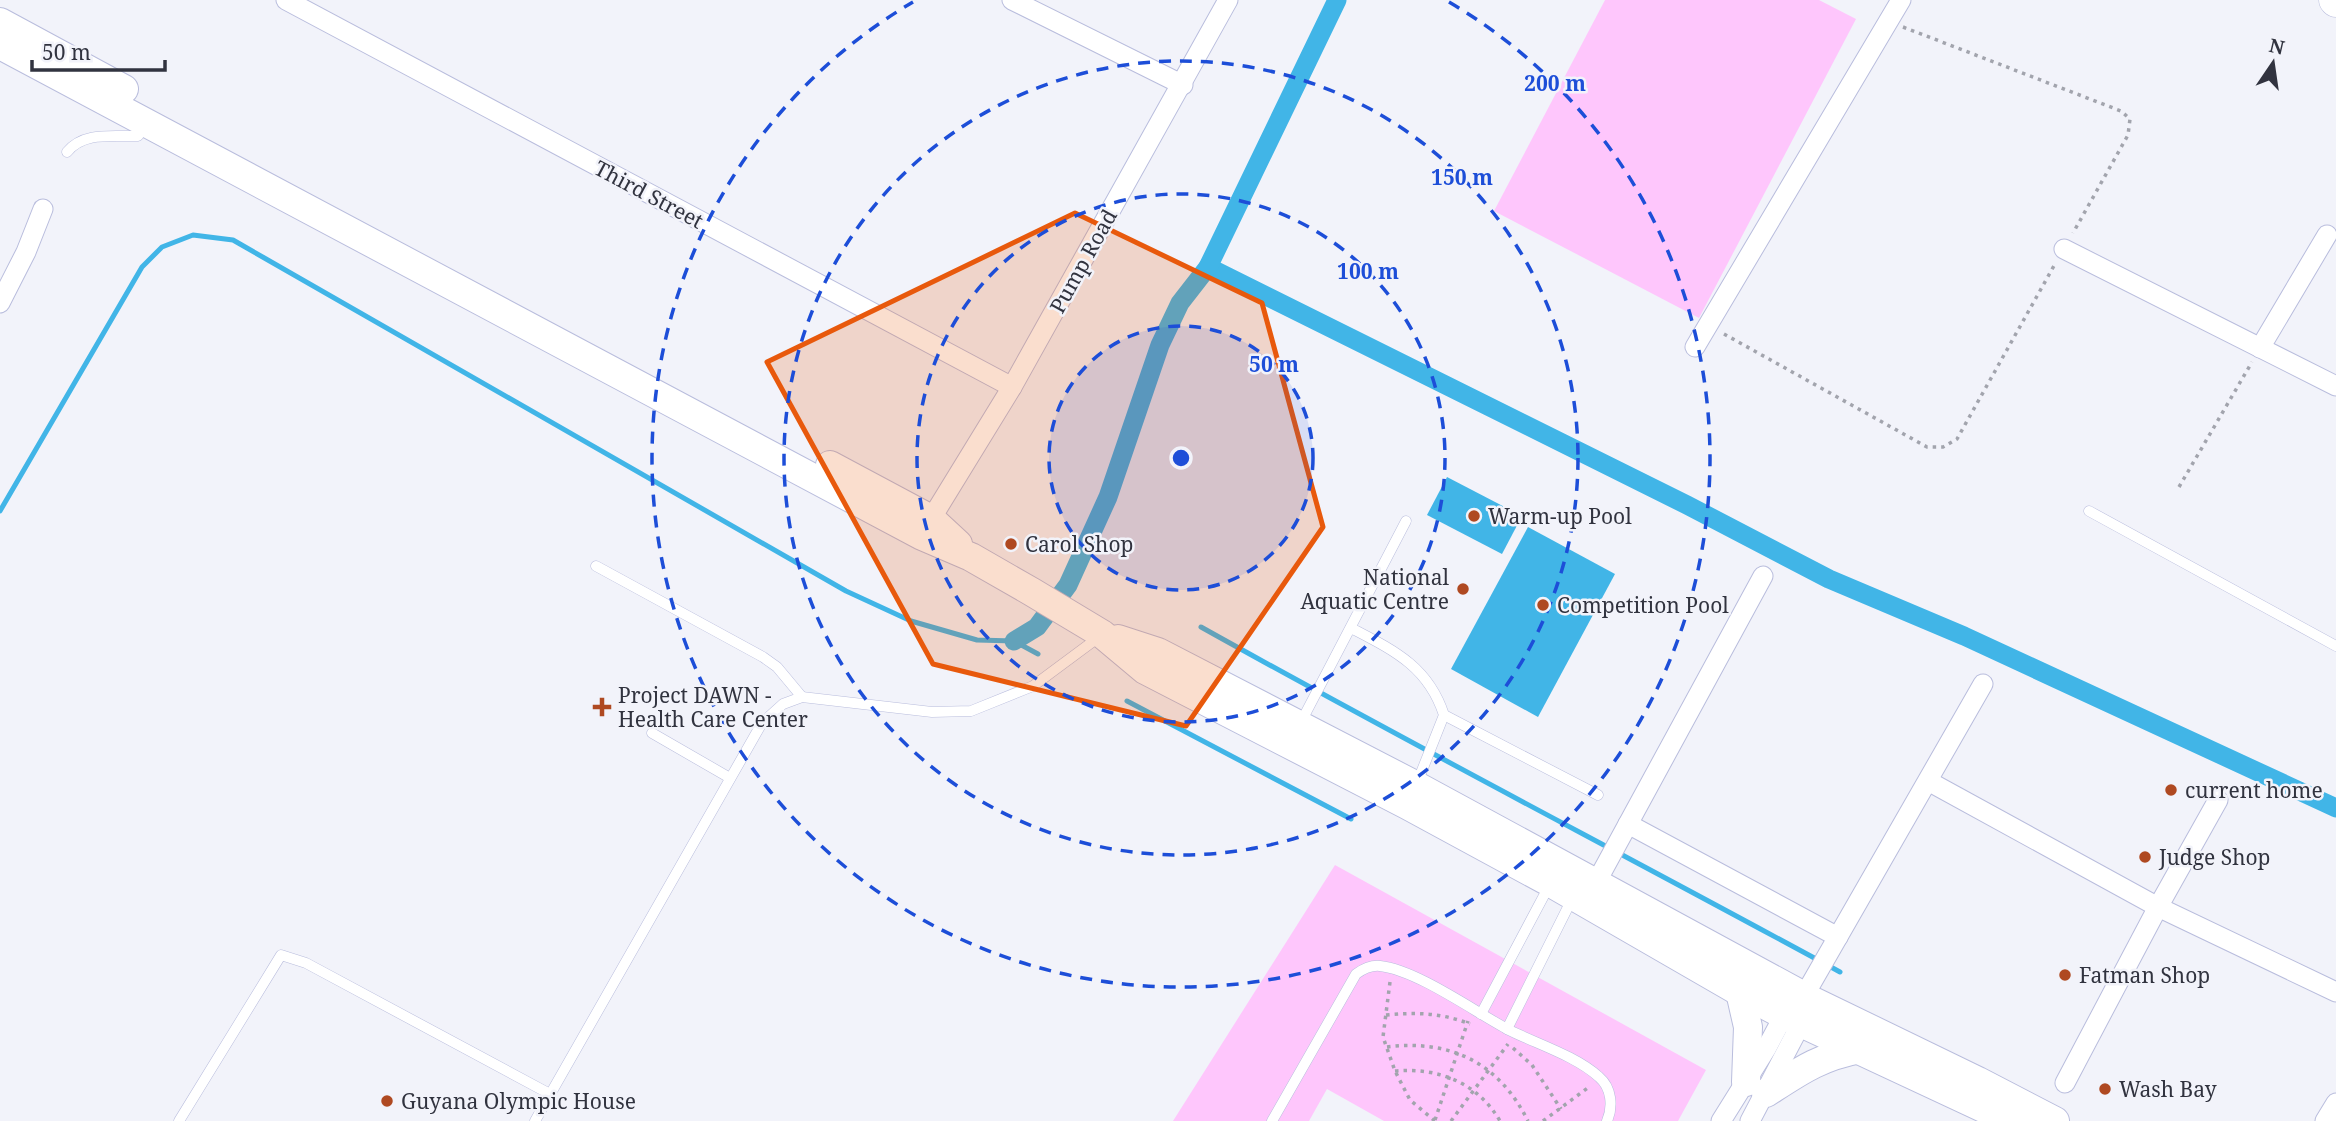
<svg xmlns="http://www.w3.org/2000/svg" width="2336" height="1121" viewBox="0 0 2336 1121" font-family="'Noto Serif',serif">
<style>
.green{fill:#fec6fc}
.water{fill:#41b5e7}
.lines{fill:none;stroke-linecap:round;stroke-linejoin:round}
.stream{stroke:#41b5e7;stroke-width:5}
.canal{stroke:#41b5e7;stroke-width:19}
.lane-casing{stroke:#b9bddd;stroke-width:11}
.street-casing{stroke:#b9bddd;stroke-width:21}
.secondary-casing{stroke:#b9bddd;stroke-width:30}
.primary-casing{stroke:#b9bddd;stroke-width:33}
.path{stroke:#a2a4ad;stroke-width:3.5;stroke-dasharray:3.5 5;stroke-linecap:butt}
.lane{stroke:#fff;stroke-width:10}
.street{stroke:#fff;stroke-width:19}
.secondary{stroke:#fff;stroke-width:28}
.primary{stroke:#fff;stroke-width:32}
.marked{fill:#e8590c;fill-opacity:0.2;stroke:#e8590c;stroke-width:5;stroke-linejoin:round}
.ring{fill:none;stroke:#1d4ed8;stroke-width:3.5;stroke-dasharray:12 9}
.poi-dot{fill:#af4921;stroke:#f2f3fa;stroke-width:2.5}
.labels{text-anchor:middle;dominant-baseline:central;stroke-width:5;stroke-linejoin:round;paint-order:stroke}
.street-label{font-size:21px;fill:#31333f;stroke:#f2f3fa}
.poi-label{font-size:21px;fill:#31333f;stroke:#f2f3fa;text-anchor:start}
.centre{fill:#1d4ed8;stroke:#f2f3fa;stroke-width:3.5}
.ring-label{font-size:21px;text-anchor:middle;font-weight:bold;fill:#1d4ed8;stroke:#f2f3fa;stroke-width:5;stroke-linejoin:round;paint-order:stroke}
</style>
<rect width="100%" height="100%" fill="#f2f3fa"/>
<!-- green -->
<g class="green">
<polygon points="1605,0 1819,0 1856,19 1699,318 1494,211"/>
<polygon points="1335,865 1706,1070 1678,1121 1384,1121 1327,1089 1309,1121 1173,1121"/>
</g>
<!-- water -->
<g class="water">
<polygon points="1447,477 1522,516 1502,554 1427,515"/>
<polygon points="1528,527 1615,574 1538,717 1451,669"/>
</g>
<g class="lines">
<!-- stream -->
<g class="stream">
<polyline points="0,511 142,267 162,247 193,235 233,240 846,591 911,621 977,640 1014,641 1038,654"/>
<path d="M1201,627C1412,745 1627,856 1840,972"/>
<polyline points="1127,701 1351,819"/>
</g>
<!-- canal -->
<g class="canal">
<polyline points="1208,267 1687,505 1829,579 1964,636 2336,808"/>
<polyline points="1014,641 1037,627 1068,585 1108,497 1160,345 1180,303 1208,267 1337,0"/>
</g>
<defs>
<g id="lane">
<path d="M67,152C84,131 113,137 138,136L146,124"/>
<polyline points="2089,511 2336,646"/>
<polyline points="596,566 763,657 777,667 802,697"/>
<path d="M1351,628C1393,650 1428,666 1444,715L1417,783"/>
<polyline points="1444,715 1598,795"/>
<polyline points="1301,722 1406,521"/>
<polyline points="652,733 730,778"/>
<polyline points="1481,1014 1549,886"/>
<polyline points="1507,1029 1573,897"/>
<polyline points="179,1121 281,955 306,963 550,1094"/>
<polyline points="535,1121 762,723 783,704 802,697 932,712 971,711 1033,686 1099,637"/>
<path d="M1272,1121L1356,974C1363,969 1371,965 1380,966C1417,970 1475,1012 1509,1030C1537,1044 1576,1056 1599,1077C1612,1088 1613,1107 1607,1121"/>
</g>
<g id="street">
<polyline points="286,0 1012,387"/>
<polyline points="1012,0 1183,85"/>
<polyline points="2064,249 2336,386"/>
<polyline points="0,303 26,252 43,209"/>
<polyline points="1695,347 1901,0"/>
<polyline points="2260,348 2327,235"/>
<polyline points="931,519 1012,387 1228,0"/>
<polyline points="1928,781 2158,907 2336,992"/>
<polyline points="1628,824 1838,937"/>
<polyline points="1591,892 1763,576"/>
<polyline points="1804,996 1983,684"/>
<polyline points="2065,1083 2158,907 2218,800"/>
<polyline points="1721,1121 1766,1049 1790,1004"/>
<polyline points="1750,1121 1806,1014"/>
<polyline points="2325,1121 2336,1103"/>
</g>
<g id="secondary">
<polyline points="0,22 124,89"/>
<polyline points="0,45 922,536 971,557 1032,592 1102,634 1145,670 1407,805 1551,883 1740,992 1784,1015 2011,1121"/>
<polyline points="830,465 931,519 958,544"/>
<polyline points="1118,639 1158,652 1415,785 1813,1001 1978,1081 2055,1121"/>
<polyline points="1740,992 1748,1027 1746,1082"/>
<path d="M1766,1093C1800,1071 1819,1057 1860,1049"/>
</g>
<polyline id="primary" points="2335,0 2336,1"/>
</defs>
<!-- lane casing -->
<use href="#lane" class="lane-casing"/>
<!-- street casing -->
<use href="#street" class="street-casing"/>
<!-- secondary casing -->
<use href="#secondary" class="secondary-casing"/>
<!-- primary casing -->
<use href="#primary" class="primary-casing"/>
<!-- path -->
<g class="path">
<polyline points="1903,27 2121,111 2130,119 2128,135 2073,233"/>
<polyline points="1724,334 1927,447 1943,447 1957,439 2055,264"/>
<polyline points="2179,487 2252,362"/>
<polyline points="1390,982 1383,1037 1395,1071 1410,1100 1435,1121"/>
<path d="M1386,1015C1416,1012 1442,1013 1470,1024"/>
<path d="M1387,1047C1451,1039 1499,1063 1528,1121"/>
<polyline points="1513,1048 1532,1065 1561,1109"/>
<path d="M1395,1071C1438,1067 1478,1083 1500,1121"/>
<polyline points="1435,1120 1468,1021"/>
<polyline points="1451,1121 1508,1044"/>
<polyline points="1543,1121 1589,1087"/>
</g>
<!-- lane -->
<use href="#lane" class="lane"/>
<!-- street -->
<use href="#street" class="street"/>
<!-- secondary -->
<use href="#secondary" class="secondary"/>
<!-- primary -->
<use href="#primary" class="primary"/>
</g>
<!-- marked area -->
<path class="marked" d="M1075,213L1262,303L1323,527L1186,726L933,664L767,362Z"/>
<!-- distance rings -->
<circle cx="1181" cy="458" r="132" fill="#1d4ed8" fill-opacity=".12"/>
<g class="ring">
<circle cx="1181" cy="458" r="132"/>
<circle cx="1181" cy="458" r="264"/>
<circle cx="1181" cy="458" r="397"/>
<path d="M1449 2A529 529 0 1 1 913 2"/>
</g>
<!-- markers -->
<g class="poi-dot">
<circle cx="1474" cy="516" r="7"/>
<circle cx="1011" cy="544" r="7"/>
<circle cx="1463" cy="589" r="7"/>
<circle cx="1543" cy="605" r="7"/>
<path d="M598.5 696.5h7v7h7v7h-7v7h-7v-7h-7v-7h7z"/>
<circle cx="2171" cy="790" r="7"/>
<circle cx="2145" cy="857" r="7"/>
<circle cx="2065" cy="975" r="7"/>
<circle cx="2105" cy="1089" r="7"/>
<circle cx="387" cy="1101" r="7"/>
</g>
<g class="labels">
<!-- street labels -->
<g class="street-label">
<text transform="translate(649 194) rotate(28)">Third Street</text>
<text transform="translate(1083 261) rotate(-61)">Pump Road</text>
</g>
<!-- poi labels -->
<g class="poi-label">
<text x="1488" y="516">Warm-up Pool</text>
<text x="1025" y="544">Carol Shop</text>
<text x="1449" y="577" text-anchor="end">National<tspan x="1449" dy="24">Aquatic Centre</tspan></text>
<text x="1557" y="605">Competition Pool</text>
<text x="618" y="695">Project DAWN -<tspan x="618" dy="24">Health Care Center</tspan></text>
<text x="2185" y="790">current home</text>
<text x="2159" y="857">Judge Shop</text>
<text x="2079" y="975">Fatman Shop</text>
<text x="2119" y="1089">Wash Bay</text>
<text x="401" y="1101">Guyana Olympic House</text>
</g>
</g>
<circle cx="1181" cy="458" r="10" class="centre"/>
<g class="ring-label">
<text x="1555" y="91">200 m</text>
<text x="1462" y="185">150 m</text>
<text x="1368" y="279">100 m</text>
<text x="1274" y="372">50 m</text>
</g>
<!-- north arrow -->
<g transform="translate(2273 63) rotate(13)" stroke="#f2f3fa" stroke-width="5" paint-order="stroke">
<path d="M0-5L12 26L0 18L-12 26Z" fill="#31333f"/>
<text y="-10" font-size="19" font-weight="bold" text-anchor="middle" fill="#31333f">N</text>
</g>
<!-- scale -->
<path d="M32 60v10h133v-10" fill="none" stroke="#31333f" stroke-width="3.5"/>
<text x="42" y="60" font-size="21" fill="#31333f" stroke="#f2f3fa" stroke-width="5" paint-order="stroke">50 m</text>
</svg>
